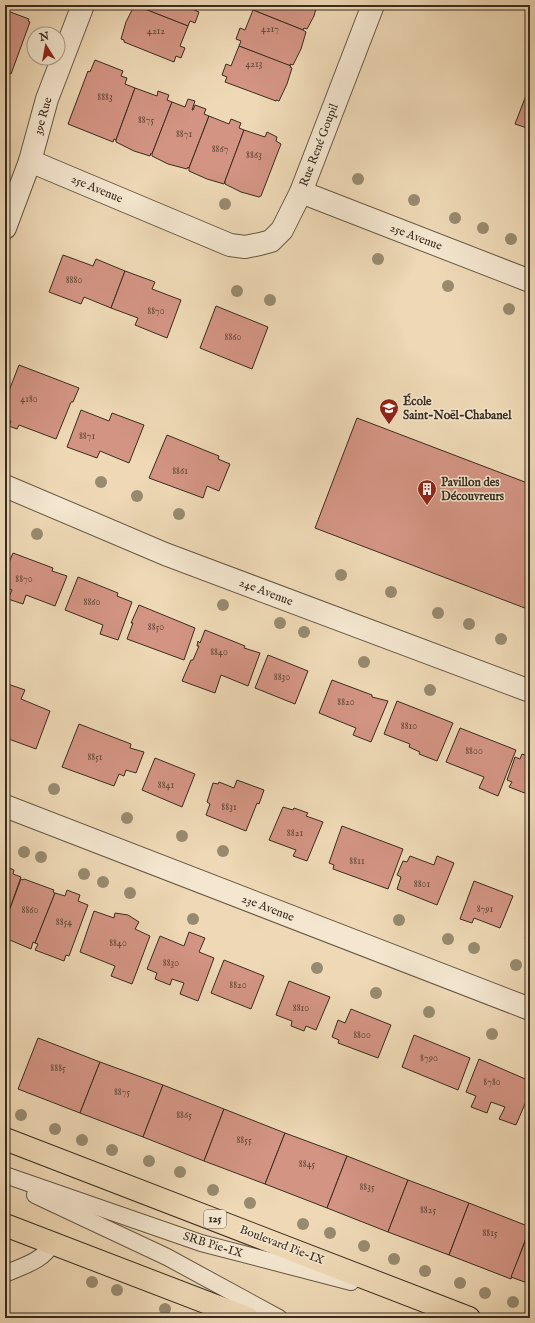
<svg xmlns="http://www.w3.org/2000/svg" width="535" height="1323" viewBox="0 0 535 1323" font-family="'IM FELL English',serif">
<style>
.building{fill:#d39483;stroke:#382d1f}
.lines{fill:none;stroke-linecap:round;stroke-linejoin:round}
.service-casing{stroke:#665844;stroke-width:18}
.minor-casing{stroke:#665844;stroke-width:24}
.primary-casing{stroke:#382d1f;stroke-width:24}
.service{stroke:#f4e6cf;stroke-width:16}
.minor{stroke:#f4e6cf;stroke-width:22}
.primary{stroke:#eed8b5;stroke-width:22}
.tree{fill:#988a6f}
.labels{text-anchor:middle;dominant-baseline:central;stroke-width:3;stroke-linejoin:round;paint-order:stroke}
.number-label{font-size:10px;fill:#5f4738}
.shield{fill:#f4e6cf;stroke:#706454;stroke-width:1}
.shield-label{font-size:11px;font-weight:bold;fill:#382d1f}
.street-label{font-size:12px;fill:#382d1f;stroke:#f4e6cf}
.poi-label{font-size:12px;font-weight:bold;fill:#382d1f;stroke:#f4e6cf;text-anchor:start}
</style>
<rect width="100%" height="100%" fill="#eed8b5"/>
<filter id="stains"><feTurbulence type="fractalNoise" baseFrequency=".005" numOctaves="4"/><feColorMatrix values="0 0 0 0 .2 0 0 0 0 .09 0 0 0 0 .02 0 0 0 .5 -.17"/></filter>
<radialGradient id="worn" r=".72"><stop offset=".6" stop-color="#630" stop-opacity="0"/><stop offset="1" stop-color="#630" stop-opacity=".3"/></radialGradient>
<!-- building -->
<g class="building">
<polygon points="138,5 196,5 194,10 199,12 195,23 190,21 188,26 137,6"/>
<polygon points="255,5 317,5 314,16 307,29 304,28 303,30 253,10"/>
<polygon points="134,6 137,6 188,26 180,46 185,48 181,58 176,56 174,62 124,42 124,40 121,39 126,22"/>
<polygon points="5,10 29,19 28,21 30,22 11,74 5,71"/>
<polygon points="253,10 303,30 306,32 301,49 293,65 290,64 290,66 239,46 241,41 236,39 240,28 245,30"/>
<polygon points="239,46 291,66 290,67 292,68 287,84 279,101 276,100 276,101 225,82 227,77 222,75 226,64 231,66"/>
<polygon points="95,60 123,71 121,76 127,78 125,84 135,88 116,140 114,139 113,142 68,124 88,71 90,72"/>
<polygon points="530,85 530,129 515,124"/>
<polygon points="135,88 157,96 158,91 169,95 167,100 172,102 152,154 151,153 150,156 134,151 116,142 116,140"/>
<polygon points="188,99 195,101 192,110 193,110 195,105 206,109 204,114 209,116 189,168 188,167 187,169 168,164 152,156 152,154 172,102 185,107"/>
<polygon points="209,116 229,124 231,119 241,123 239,128 244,130 224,184 207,179 189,171 189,168"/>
<polygon points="244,130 265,137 267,132 277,137 276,141 281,144 261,196 259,197 241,192 225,184 225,181"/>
<polygon points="63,255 93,266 96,259 125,271 111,308 84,297 81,304 49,292"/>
<polygon points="125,271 155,282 152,289 181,300 167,338 135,325 138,318 111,308"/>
<polygon points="216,306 268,327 252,369 200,348"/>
<polygon points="19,365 79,388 73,402 71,402 56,439 19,425 17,429 9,426 11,421 5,419 5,401"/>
<polygon points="81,410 109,421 112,413 144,425 129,463 100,451 97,458 67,447"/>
<polygon points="357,418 530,484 530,610 315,528"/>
<polygon points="167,435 219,456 218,459 230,464 219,491 207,486 203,498 149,478"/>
<polygon points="13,553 53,568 52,571 67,576 55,606 26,595 23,604 8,599 12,590 5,587 5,572"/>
<polygon points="78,577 118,593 117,596 132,602 118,640 100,634 103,625 65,610"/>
<polygon points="139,605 195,628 184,660 127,639 133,623 131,623"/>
<polygon points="205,630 245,646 244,648 260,653 248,686 221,675 215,693 182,681 191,660 193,660 199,646 197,646 198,641 200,643"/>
<polygon points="268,655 308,671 295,704 255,688"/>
<polygon points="332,680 372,695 372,697 388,701 371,742 353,735 356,728 319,713"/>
<polygon points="5,683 25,690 21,699 50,711 36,749 6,738 5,741"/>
<polygon points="397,701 453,723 437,761 419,754 420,752 409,747 410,744 384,734"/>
<polygon points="79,724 131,744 130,748 144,752 136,773 126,770 124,776 119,774 114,786 62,767"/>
<polygon points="460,728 516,750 498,796 479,788 484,777 446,762"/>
<polygon points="522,754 530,757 530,795 509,787 512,782 507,780 515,757 520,759"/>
<polygon points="155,758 195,774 182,807 142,790"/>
<polygon points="237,780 264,790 259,804 257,803 246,831 206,815 210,804 207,802 213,783 218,784 219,782 234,788"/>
<polygon points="283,807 293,810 294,808 308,813 306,816 323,822 307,861 293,856 296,850 269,840"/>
<polygon points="342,826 403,849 388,889 333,869 334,865 329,863"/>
<polygon points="410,856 434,865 437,856 454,863 437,905 397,889 401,877 397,875 403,861 407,862"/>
<polygon points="5,866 14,870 13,874 21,877 5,922"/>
<polygon points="21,879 23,880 24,879 54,890 53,892 55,893 35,943 33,942 31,949 5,938 5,922"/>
<polygon points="474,881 513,896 500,928 474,918 472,923 460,919"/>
<polygon points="67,890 80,895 78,901 88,905 69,956 66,955 64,961 35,950 38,944 35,943 55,893 65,896"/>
<polygon points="94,911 114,918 115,913 128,915 139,922 135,929 150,936 132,984 111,976 115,966 80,952"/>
<polygon points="530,927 530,940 525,938"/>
<polygon points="189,932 205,938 199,952 214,958 198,1001 180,994 184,983 172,979 170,985 155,979 157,973 147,969 160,936 184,946"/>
<polygon points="224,960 264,976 251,1009 211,993"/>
<polygon points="289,981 330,997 316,1030 306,1026 304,1031 291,1026 292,1021 276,1015"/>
<polygon points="351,1009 391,1025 378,1058 338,1043 339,1040 332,1037 338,1020 345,1023"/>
<polygon points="414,1035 470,1058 458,1090 402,1067"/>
<polygon points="38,1038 100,1062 80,1113 18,1089"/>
<polygon points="479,1059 530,1081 530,1092 516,1125 499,1119 505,1107 491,1102 487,1113 471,1107 476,1096 466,1092"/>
<polygon points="100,1062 163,1085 143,1137 80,1113"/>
<polygon points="163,1085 224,1109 204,1161 143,1137"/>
<polygon points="224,1109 285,1133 265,1184 204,1161"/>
<polygon points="285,1133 347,1156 327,1208 265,1184"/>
<polygon points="347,1156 408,1180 388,1232 327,1208"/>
<polygon points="408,1180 469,1203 449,1255 388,1232"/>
<polygon points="469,1203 530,1227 511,1279 449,1255"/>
<polygon points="530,1229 530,1284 511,1277"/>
</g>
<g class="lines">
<defs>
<g id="service">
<polyline points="5,1175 201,1243 351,1282"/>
<polyline points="35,1195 167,1257 279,1318"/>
<path d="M5,1274C22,1266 44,1261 52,1243"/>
</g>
<g id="minor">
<polyline points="30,161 230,245 245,247 260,244 271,241 282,230 301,192 373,5"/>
<polyline points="301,192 530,281"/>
<polyline points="5,228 30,161 47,99 83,5"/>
<polyline points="5,486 165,554 530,691"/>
<polyline points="5,806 530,1009"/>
</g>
<g id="primary">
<polyline points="5,1139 469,1318"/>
<polyline points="5,1225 247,1318"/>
</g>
</defs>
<!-- service casing -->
<use href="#service" class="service-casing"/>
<!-- minor casing -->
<use href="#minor" class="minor-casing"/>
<!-- primary casing -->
<use href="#primary" class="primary-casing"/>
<!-- service -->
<use href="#service" class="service"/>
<!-- minor -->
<use href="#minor" class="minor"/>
<!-- primary -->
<use href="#primary" class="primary"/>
</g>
<!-- trees -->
<g class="tree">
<circle cx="358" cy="179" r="6"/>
<circle cx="414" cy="200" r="6"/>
<circle cx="225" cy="204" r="6"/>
<circle cx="455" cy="218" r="6"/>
<circle cx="483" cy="228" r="6"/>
<circle cx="511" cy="239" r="6"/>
<circle cx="378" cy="259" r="6"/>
<circle cx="448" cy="286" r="6"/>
<circle cx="237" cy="291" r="6"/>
<circle cx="270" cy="300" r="6"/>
<circle cx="509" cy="309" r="6"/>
<circle cx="101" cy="482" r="6"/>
<circle cx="137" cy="496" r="6"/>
<circle cx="179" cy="514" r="6"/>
<circle cx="37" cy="534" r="6"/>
<circle cx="341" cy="575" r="6"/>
<circle cx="391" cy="592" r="6"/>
<circle cx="223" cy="605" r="6"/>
<circle cx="438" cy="613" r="6"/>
<circle cx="280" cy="623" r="6"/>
<circle cx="469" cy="624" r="6"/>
<circle cx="304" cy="632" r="6"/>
<circle cx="501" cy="639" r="6"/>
<circle cx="364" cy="662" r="6"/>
<circle cx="430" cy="690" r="6"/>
<circle cx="54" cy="789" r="6"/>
<circle cx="127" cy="818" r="6"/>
<circle cx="182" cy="836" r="6"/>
<circle cx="223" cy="851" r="6"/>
<circle cx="24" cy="852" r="6"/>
<circle cx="41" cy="857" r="6"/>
<circle cx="84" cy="874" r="6"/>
<circle cx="103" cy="882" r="6"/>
<circle cx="130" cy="893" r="6"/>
<circle cx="193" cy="919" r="6"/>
<circle cx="399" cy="920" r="6"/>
<circle cx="448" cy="939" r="6"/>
<circle cx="474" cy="948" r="6"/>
<circle cx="516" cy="965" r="6"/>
<circle cx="317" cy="968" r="6"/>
<circle cx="376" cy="993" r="6"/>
<circle cx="429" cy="1012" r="6"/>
<circle cx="492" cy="1034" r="6"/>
<circle cx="21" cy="1115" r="6"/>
<circle cx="55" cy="1129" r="6"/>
<circle cx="82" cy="1140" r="6"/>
<circle cx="112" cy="1150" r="6"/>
<circle cx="149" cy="1161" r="6"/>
<circle cx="180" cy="1172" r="6"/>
<circle cx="213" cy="1190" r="6"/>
<circle cx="250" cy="1203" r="6"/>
<circle cx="303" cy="1224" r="6"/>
<circle cx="330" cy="1233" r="6"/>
<circle cx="364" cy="1246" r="6"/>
<circle cx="394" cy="1259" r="6"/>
<circle cx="425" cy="1271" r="6"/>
<circle cx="92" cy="1282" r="6"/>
<circle cx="460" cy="1283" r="6"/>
<circle cx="117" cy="1290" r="6"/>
<circle cx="485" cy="1293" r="6"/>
<circle cx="513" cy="1302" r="6"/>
<circle cx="165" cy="1309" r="6"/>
</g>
<!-- icons -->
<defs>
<symbol id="school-pin" viewBox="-11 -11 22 30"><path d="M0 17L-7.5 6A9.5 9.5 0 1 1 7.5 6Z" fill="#8f2418" stroke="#f4e6cf"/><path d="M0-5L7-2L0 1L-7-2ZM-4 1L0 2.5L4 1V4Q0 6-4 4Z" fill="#fff"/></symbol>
<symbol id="building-pin" viewBox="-11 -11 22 30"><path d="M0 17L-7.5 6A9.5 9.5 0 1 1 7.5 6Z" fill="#8f2418" stroke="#f4e6cf"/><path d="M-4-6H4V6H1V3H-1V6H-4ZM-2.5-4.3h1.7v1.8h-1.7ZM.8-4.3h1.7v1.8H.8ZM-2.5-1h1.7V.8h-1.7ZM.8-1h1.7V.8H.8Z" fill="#fff"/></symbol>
</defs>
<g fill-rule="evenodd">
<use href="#school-pin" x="378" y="397" width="22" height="30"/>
<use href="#building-pin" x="416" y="478" width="22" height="30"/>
</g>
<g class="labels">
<!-- number labels -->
<g class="number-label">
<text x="270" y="29">4217</text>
<text x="156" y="31">4212</text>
<text x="254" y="64">4213</text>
<text x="105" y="97">8883</text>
<text x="146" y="120">8875</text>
<text x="184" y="134">8871</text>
<text x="220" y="149">8867</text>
<text x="254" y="155">8863</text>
<text x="74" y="280">8880</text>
<text x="156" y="311">8870</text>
<text x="233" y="337">8860</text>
<text x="29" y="399">4180</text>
<text x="87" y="436">8871</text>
<text x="180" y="471">8861</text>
<text x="24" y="579">8870</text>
<text x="92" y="602">8860</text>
<text x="156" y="627">8850</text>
<text x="219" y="652">8840</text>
<text x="282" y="677">8830</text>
<text x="346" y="702">8820</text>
<text x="409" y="726">8810</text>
<text x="474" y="751">8800</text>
<text x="95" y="757">8851</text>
<text x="166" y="785">8841</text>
<text x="229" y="807">8831</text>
<text x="295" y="833">8821</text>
<text x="357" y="861">8811</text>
<text x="422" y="884">8801</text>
<text x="485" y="909">8791</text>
<text x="30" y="910">8860</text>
<text x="64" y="922">8854</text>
<text x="118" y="943">8840</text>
<text x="171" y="963">8830</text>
<text x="238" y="985">8820</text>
<text x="301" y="1008">8810</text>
<text x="362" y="1035">8800</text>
<text x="429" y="1058">8790</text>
<text x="58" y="1068">8885</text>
<text x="492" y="1082">8780</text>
<text x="122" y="1092">8875</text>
<text x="184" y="1115">8865</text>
<text x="244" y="1140">8855</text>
<text x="307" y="1164">8845</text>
<text x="367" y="1187">8835</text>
<text x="428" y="1210">8825</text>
<text x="490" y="1233">8815</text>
</g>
<!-- shield labels -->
<rect class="shield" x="204" y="1210" width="22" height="18" rx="3"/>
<g class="shield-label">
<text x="215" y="1219">125</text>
</g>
<!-- street labels -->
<g class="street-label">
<text transform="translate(43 116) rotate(-74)">39e Rue</text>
<text transform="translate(319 145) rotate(-69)">Rue René Goupil</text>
<text transform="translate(97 189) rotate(23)">25e Avenue</text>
<text transform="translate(416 237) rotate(21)">25e Avenue</text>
<text transform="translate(266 592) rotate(21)">24e Avenue</text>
<text transform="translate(268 908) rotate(21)">23e Avenue</text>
<text transform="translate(213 1245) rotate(17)">SRB Pie-IX</text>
<text transform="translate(282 1245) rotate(21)">Boulevard Pie-IX</text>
</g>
<!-- poi labels -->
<g class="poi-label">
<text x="403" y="401">École<tspan x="403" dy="14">Saint-Noël-Chabanel</tspan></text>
<text x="441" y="482">Pavillon des<tspan x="441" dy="14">Découvreurs</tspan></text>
</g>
</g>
<!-- margin -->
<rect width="535" height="1323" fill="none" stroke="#eed8b5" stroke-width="20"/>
<rect x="6" y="6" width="523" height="1311" fill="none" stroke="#382d1f" stroke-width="2"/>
<rect x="10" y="10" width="515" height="1303" fill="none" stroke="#382d1f"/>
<!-- north arrow -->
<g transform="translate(46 46) rotate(349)"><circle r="19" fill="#f4e6cf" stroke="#a99c89"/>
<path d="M0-3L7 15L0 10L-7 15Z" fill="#8f2418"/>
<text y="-6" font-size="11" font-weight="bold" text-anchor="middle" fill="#382d1f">N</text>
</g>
<rect width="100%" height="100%" filter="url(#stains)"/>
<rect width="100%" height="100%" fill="url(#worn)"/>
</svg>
